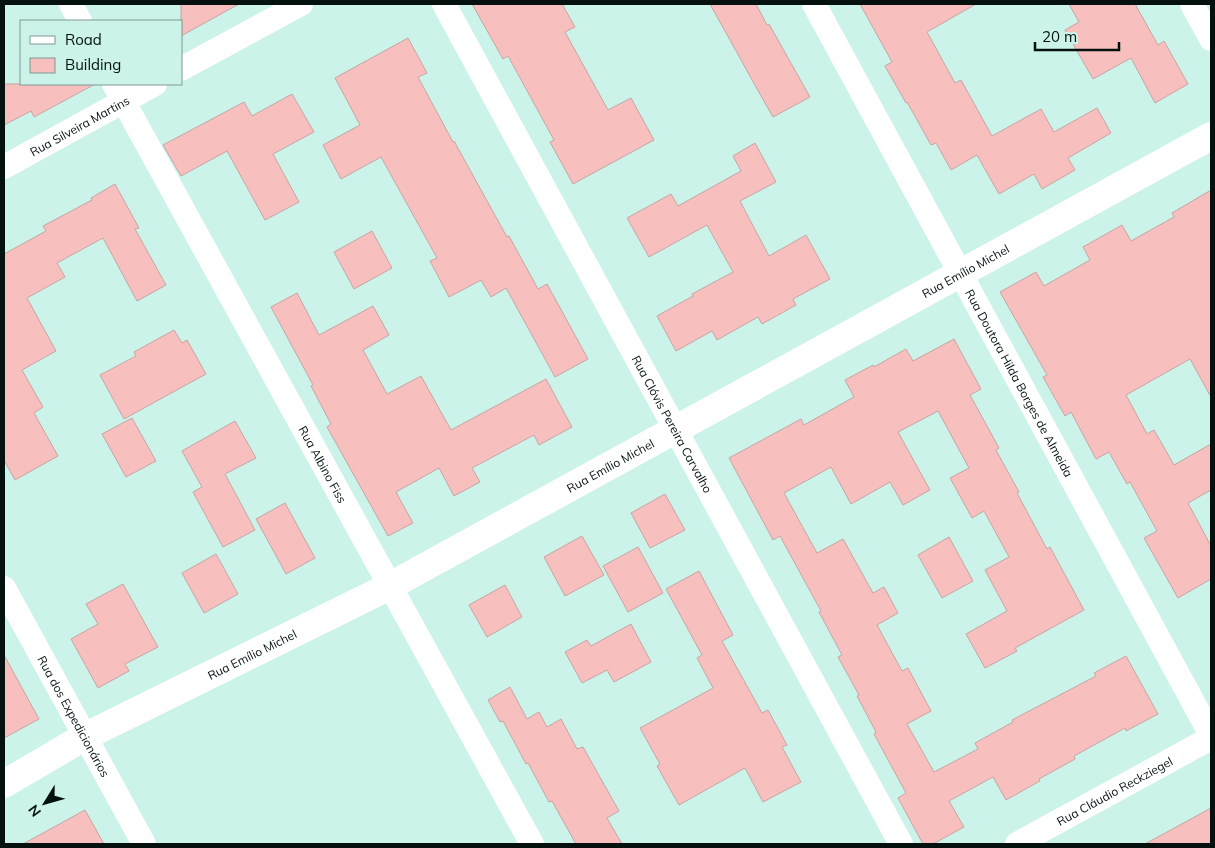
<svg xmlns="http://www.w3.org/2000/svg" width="1215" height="848" viewBox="0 0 1215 848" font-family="Mulish,sans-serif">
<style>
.building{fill:#f7c0be;stroke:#c7a4a2}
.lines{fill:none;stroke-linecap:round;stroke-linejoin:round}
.street{stroke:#fff;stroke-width:24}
.secondary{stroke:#fff;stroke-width:28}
.labels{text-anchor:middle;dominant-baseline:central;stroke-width:4.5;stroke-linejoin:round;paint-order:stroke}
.street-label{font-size:12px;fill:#04110f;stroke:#ccf3ea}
</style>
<rect width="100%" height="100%" fill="#ccf3ea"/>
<!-- building -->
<g class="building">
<polygon points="181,4 239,4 181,36"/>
<polygon points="472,4 562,4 575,27 565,32 608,110 631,98 654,140 573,184 550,142 554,140 508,56 503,59"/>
<polygon points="710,4 756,4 767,25 769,24 810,97 773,117 756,87"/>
<polygon points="860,4 976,4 927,32 955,83 961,80 992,136 1041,109 1054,132 1097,108 1111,133 1068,158 1075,170 1042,189 1034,174 999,194 977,155 951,170 936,143 931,145 907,102 906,103 885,66 892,62"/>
<polygon points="1069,4 1135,4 1158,45 1164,41 1188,84 1155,103 1131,58 1093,79 1065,30 1079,22"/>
<polygon points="408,38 427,73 418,77 453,142 454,141 507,237 509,236 538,289 547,284 588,359 555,377 506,288 491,297 481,280 449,297 430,261 437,258 381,157 341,179 323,145 360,125 335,78"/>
<polygon points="4,84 95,84 34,117 31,111 4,125"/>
<polygon points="292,94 314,132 273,154 299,202 265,220 227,151 181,176 163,145 244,102 252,116"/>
<polygon points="755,143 776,182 740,201 769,256 806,235 830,279 793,299 796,305 762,324 758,317 717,340 712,331 676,351 657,316 693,296 692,294 733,272 707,225 649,257 627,218 671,194 678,206 741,171 733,156"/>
<polygon points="115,184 139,228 135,229 166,285 137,301 103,238 57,263 65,277 27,298 56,351 22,370 43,407 34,413 58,456 15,480 4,460 4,254 46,231 43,226 92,200 91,198"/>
<polygon points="1211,190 1211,397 1190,359 1126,395 1147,434 1154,430 1174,465 1211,444 1211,490 1188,503 1211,546 1211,579 1178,598 1144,538 1157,531 1130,482 1127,484 1109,452 1096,459 1071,412 1065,416 1043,377 1047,375 1000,292 1036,272 1044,286 1090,260 1083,247 1122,225 1131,241 1174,217 1172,213"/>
<polygon points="372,231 392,268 354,289 334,252"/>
<polygon points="297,293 319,335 373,306 389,335 363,350 387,394 421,376 451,430 546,379 572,427 539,445 534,435 472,468 480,482 454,496 439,468 396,492 413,523 388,536 327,427 331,424 311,386 313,385 271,307"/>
<polygon points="174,330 182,343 187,340 206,374 124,419 100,375 136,356 134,352"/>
<polygon points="954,339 981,389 970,395 999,448 996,450 1019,492 1017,493 1047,549 1050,547 1084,610 1015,648 1017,651 985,668 966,634 1007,611 985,570 1009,557 984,511 972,518 950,478 969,468 938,411 898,432 930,490 903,505 890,482 851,504 831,467 784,493 817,553 843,539 873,593 884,587 898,613 877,625 902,671 908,668 931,711 907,724 934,772 978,749 975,743 1013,722 1012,720 1096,676 1094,673 1126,656 1158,714 1126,731 1125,728 1074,756 1075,759 1039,779 1040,781 1006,800 993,777 949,801 964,827 933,844 923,844 898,798 906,793 874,734 876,732 857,696 859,695 838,657 842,655 819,612 821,611 780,536 773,540 729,458 801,419 804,425 854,397 845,380 873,365 874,367 906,349 913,361"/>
<polygon points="132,418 156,461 126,477 102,434"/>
<polygon points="235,421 256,458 225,474 255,530 223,547 193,492 202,487 182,451"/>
<polygon points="665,494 685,530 650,548 631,513"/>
<polygon points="285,503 315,558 286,574 256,519"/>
<polygon points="582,536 604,575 565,596 544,557"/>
<polygon points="949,537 973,581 942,598 918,555"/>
<polygon points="638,547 663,593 628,612 603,566"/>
<polygon points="216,554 238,594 204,613 182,573"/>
<polygon points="699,571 733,635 722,641 762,713 768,710 787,745 782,747 801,782 763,802 745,768 679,805 657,766 660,764 640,728 713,688 697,658 702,655 666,589"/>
<polygon points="123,584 158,647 125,664 129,671 98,688 71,639 98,624 86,604"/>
<polygon points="505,585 522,617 487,637 469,605"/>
<polygon points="631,624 651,662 614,682 607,670 582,683 565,652 587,640 591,646"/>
<polygon points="4,655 39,719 4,738"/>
<polygon points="510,687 527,719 539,712 547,727 561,719 577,749 583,747 619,811 607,818 622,844 576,844 552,801 549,802 528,763 526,764 503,721 500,722 488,700"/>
<polygon points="1211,808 1211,844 1145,844"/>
<polygon points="85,810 104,844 23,844"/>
</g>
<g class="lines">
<!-- street -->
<g class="street">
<polyline points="71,4 80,21"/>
<path id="s1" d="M444,4L901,844"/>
<path id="s2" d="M814,4L1211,735"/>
<polyline points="1192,4 1211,39"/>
<polyline points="181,69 301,4"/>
<path id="s3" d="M114,84L532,844"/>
<path id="s4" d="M4,167L155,84"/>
<path id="s5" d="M4,588L144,844"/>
<path id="s6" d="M1017,844L1211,738"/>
</g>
<!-- secondary -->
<path class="secondary" id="s7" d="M4,784L84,737L390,586L1211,136"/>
</g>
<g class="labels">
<!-- street labels -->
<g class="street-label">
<text stroke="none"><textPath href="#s4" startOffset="86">Rua Silveira Martins</textPath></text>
<text stroke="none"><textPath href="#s7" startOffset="1090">Rua Emílio Michel</textPath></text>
<text stroke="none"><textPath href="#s2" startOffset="431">Rua Doutora Hilda Borges de Almeida</textPath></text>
<text stroke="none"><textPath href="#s1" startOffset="478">Rua Clóvis Pereira Carvalho</textPath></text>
<text stroke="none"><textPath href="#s3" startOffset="434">Rua Albino Fiss</textPath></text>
<text stroke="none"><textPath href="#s7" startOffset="685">Rua Emílio Michel</textPath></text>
<text stroke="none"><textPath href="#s7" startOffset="280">Rua Emílio Michel</textPath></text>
<text stroke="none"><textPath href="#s5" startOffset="146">Rua dos Expedicionários</textPath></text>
<text stroke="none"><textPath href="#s6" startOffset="111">Rua Cláudio Reckziegel</textPath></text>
</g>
</g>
<!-- border -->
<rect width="1215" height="848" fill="none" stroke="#04110f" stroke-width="10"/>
<!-- legend -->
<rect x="20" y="20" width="162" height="65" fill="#ccf3ea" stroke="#7c9992"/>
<rect x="30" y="36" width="25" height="8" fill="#ffffff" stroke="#7c9992"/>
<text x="65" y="45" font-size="15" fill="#04110f">Road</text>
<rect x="30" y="58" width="25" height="15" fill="#f7c0be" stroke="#7c9992"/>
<text x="65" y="70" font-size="15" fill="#04110f">Building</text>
<!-- north arrow -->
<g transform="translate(45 803) rotate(233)" stroke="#ccf3ea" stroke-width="4" paint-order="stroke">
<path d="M0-4L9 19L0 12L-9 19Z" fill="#04110f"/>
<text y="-8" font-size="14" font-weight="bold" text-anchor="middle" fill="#04110f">N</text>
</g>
<!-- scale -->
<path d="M1035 42v8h84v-8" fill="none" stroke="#04110f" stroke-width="2.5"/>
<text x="1042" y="42" font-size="15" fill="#04110f" stroke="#ccf3ea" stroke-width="4" paint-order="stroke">20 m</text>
</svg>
